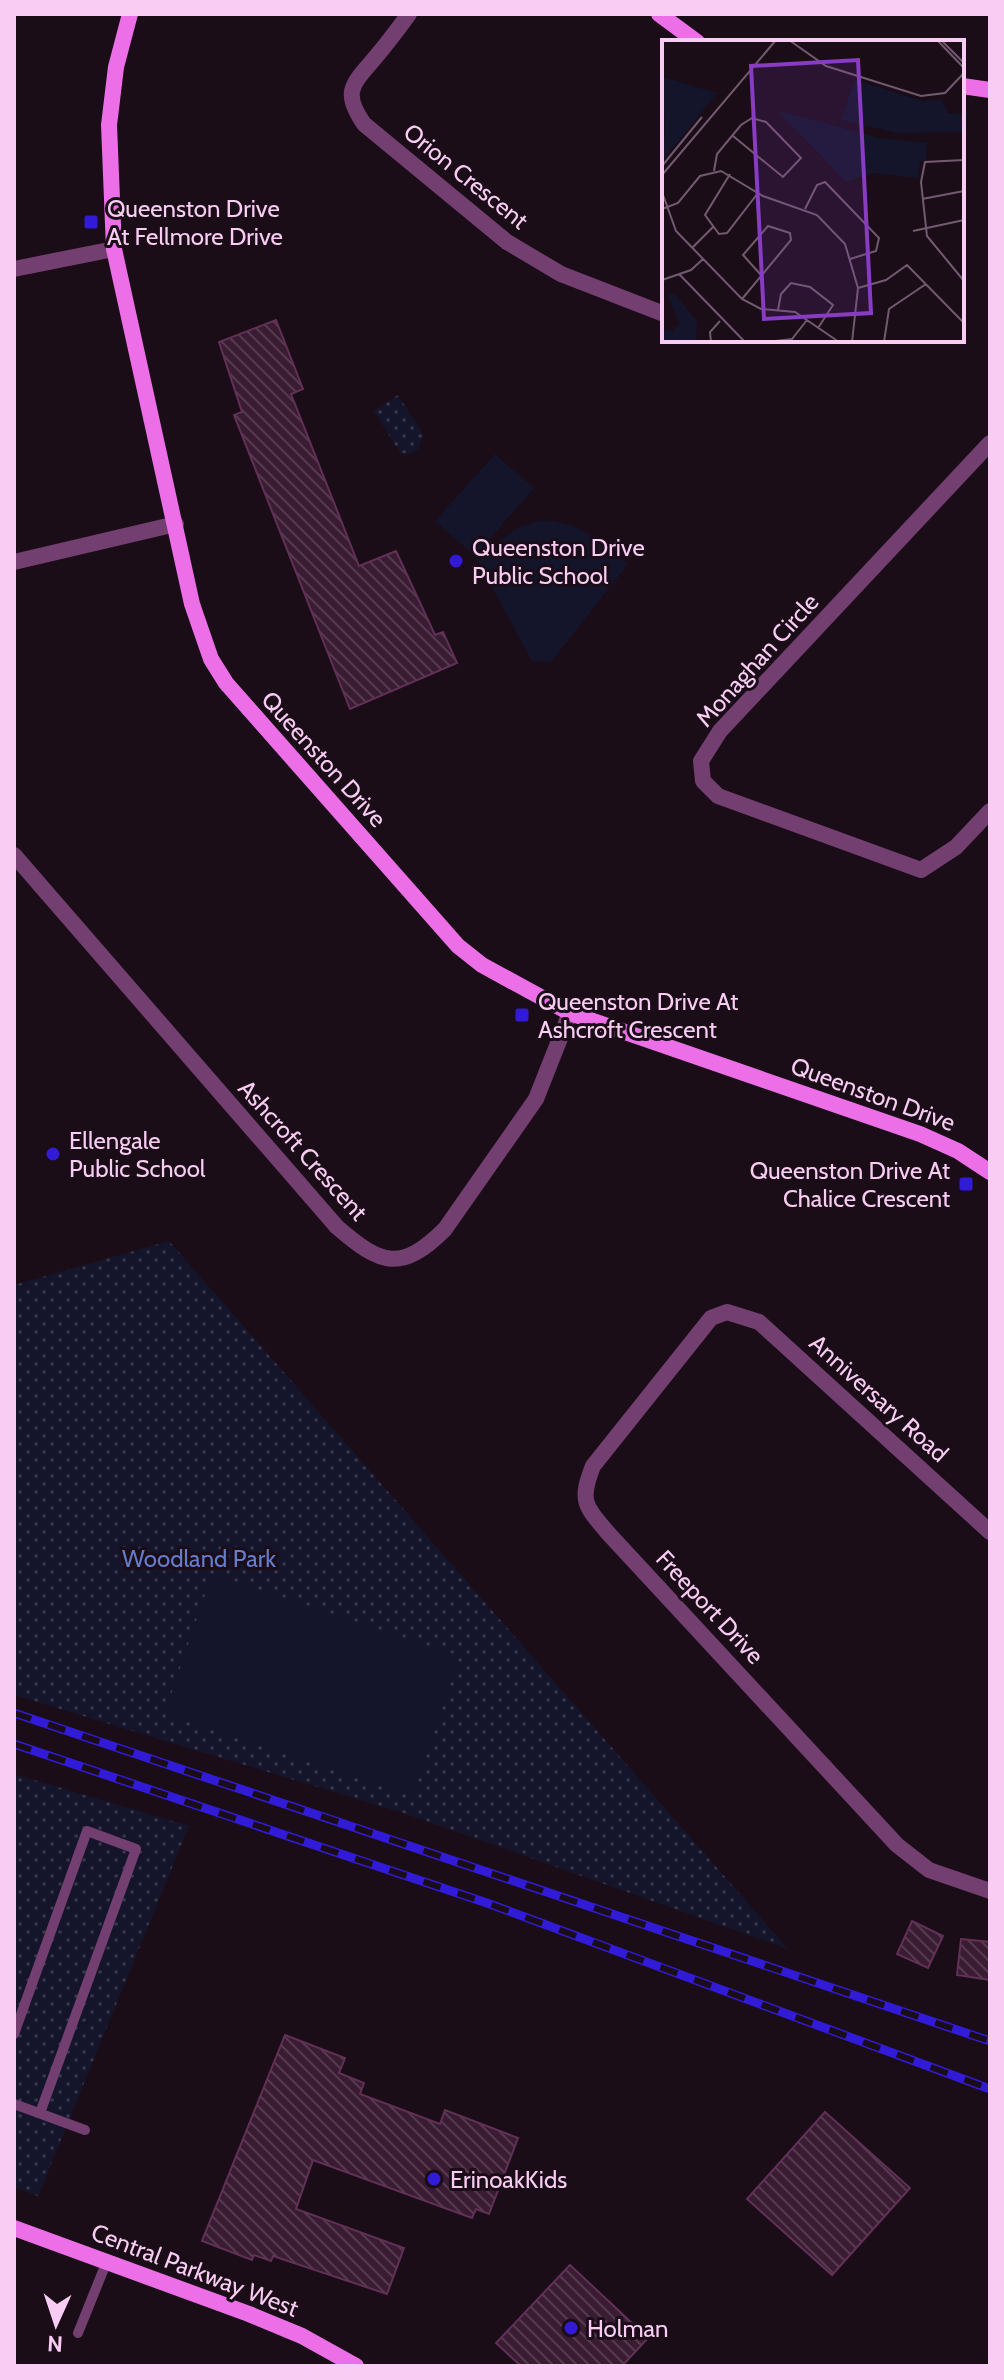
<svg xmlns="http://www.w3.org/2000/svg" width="1004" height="2380" viewBox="0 0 1004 2380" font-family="Cabin,sans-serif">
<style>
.green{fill:url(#green-dots)}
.pitch{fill:#14152a}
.building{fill:url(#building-back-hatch);stroke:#623057;stroke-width:2}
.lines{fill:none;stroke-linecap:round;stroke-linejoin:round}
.lane{stroke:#733e70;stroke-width:10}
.street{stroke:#733e70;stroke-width:16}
.secondary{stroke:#ed6fe7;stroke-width:16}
.rail-casing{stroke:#311bd6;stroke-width:9}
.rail{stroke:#1a0d18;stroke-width:6;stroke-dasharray:18;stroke-linecap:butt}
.poi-dot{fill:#311bd6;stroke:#1a0d18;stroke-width:3}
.labels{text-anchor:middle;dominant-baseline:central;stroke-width:6;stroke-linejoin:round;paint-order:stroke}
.street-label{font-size:24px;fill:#f9ccf3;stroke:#1a0d18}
.poi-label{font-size:24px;fill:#f9ccf3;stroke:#1a0d18;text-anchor:start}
.park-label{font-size:24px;fill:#637cce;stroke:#1a0d18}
.inset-road{fill:none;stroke:#735970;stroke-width:2}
.view{fill:#883cc4;fill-opacity:0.15;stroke:#883cc4;stroke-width:4}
.inset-edge{fill:none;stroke:#f9ccf3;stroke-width:4}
</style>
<defs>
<pattern id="green-dots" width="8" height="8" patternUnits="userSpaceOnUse" patternTransform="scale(2)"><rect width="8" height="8" fill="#14152a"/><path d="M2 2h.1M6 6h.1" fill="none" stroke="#373649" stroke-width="1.8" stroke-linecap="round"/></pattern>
<pattern id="building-back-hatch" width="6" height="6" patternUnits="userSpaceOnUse" patternTransform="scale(2)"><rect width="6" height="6" fill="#391b32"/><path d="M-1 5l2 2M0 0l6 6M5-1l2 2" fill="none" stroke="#563b50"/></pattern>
</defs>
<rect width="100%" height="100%" fill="#1a0d18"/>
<!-- green -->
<g class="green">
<polygon points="398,395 423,434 419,449 410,454 400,453 374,411"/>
<polygon points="169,1241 788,1949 403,1813 14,1695 14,1285"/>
<polygon points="14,1774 189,1826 38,2196 14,2187"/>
</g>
<!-- pitch -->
<g class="pitch">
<polygon points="495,454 534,488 475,556 435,521"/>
<path d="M541,520C579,521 599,540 628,564L551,662L532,661L476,558L519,527Z"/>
<polygon points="212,1574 459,1656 412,1795 165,1713"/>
</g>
<!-- building -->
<g class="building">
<polygon points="276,320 303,389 291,394 359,566 396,551 435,635 443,632 457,663 350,709 234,415 242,412 219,342"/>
<polygon points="912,1921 943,1936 928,1968 897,1954"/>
<polygon points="961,1939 990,1942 990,1980 957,1975"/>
<polygon points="285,2035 345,2058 339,2073 364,2083 360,2094 440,2124 445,2110 518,2138 489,2214 476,2209 472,2218 313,2160 296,2209 404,2248 387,2294 273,2256 271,2261 254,2255 252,2260 202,2241"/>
<polygon points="825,2112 910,2188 832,2275 747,2199"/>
<polygon points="570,2265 648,2338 622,2366 521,2366 496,2343"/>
</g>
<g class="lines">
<!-- lane -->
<g class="lane">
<polyline points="14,2034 87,1831 136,1849 40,2113"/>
<polyline points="14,2104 85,2130"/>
<polyline points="78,2333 107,2261"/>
</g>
<!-- street -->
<g class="street">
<path d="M409,14C398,29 386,45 374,59C352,85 342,92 364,124L507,242L561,274L664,314"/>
<polyline points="14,269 114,249"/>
<polyline points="990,443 720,731 701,761 703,781 718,796 921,870 956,847 990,811"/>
<polyline points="14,562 176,524"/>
<path d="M14,855L337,1227C381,1265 401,1273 445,1229L536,1099L570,1013"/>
<path d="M990,1532L759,1322L727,1312L711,1318L593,1466C579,1501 585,1506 608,1533L897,1845L929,1870L990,1891"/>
</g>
<!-- secondary -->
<g class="secondary">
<polyline points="130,14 116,67 109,125 114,249 192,604 211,659 226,683 458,946 482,965 570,1013 920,1134 958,1151 990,1172"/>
<polyline points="659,14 697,42"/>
<polyline points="962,86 990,90"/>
<polyline points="14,2228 249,2314 302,2336 356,2366"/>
</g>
<defs>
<g id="rail">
<polyline points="14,1713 990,2041"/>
<polyline points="14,1744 487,1903 990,2089"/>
</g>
</defs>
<!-- rail casing -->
<use href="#rail" class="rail-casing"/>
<!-- rail -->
<use href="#rail" class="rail"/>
</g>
<!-- markers -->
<g class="poi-dot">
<rect x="83" y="214" width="16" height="16" rx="4"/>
<circle cx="456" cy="561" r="8"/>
<rect x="514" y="1007" width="16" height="16" rx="4"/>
<circle cx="53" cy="1154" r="8"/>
<rect x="958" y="1176" width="16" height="16" rx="4"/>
<circle cx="434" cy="2179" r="8"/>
<circle cx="571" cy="2328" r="8"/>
</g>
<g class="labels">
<!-- street labels -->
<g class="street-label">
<text transform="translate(466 176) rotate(39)">Orion Crescent</text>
<text transform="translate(757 660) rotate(-48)">Monaghan Circle</text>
<text transform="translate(324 759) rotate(48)">Queenston Drive</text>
<text transform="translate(873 1094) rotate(20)">Queenston Drive</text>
<text transform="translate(303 1150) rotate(48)">Ashcroft Crescent</text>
<text transform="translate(879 1398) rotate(42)">Anniversary Road</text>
<text transform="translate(710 1607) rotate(47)">Freeport Drive</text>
<text transform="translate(195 2270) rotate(21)">Central Parkway West</text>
</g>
<!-- poi labels -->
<g class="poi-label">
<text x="107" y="208">Queenston Drive<tspan x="107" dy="28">At Fellmore Drive</tspan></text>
<text x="472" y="547">Queenston Drive<tspan x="472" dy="28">Public School</tspan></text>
<text x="538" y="1001">Queenston Drive At<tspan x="538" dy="28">Ashcroft Crescent</tspan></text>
<text x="69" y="1140">Ellengale<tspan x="69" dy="28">Public School</tspan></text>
<text x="950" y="1170" text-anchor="end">Queenston Drive At<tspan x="950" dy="28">Chalice Crescent</tspan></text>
<text x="450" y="2179">ErinoakKids</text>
<text x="587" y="2328">Holman</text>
</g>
<!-- park labels -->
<g class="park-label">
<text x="199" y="1558">Woodland Park</text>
</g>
</g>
<!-- overview -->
<g transform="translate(662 40)">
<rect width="302" height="302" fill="#1a0d18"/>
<path d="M193,40L261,61L279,59L286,73L302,74V92L236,93L179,80ZM115,70L217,98L265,103L264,119L258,122L256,138L211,133L184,142Z" fill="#14152a"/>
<path d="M0,37L55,53L0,121L3,89ZM12,253L35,281L34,302H0V289L10,291L17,284L6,255Z" fill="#14152a"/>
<path d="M155,85L182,92L178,107L151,100Z" fill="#14152a"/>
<path class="inset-road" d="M127,0L164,26L259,56L283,53L302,33M275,0L302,28M280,1L302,23M302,120L263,122L259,142L265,196L302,241M0,126L40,77M52,131L55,114L79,85L90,78L104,82L139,118L121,137L71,96M68,134L43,175L57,194L65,193L96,153M0,135L114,0M0,152L14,191L80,259L99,269L133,272L177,302M260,159L302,151M0,169L16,163L38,136L59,131L101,156L155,175L183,204L196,248L190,302M143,169L155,145L163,142L217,198L214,211L188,219M251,191L302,180M30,208L51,187M17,234L83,302M0,240L29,230L41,219M196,248L224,240L245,225L302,283M80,259L129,200L128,193L106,186L81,215L99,235M116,270L119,254L129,243L148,247L171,265L156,288M49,302L48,292L58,281M105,302L130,299L145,280M222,302L227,269L264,244"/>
<path class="view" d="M196,20L209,273L102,279L89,26Z"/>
<rect width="302" height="302" class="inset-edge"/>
</g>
<!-- border -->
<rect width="1004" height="2380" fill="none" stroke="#f9ccf3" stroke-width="32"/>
<!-- north arrow -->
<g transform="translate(56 2324) rotate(183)" stroke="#1a0d18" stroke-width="6" paint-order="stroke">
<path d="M0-6L14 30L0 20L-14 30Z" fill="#f9ccf3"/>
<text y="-12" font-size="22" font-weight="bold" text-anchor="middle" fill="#f9ccf3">N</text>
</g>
</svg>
